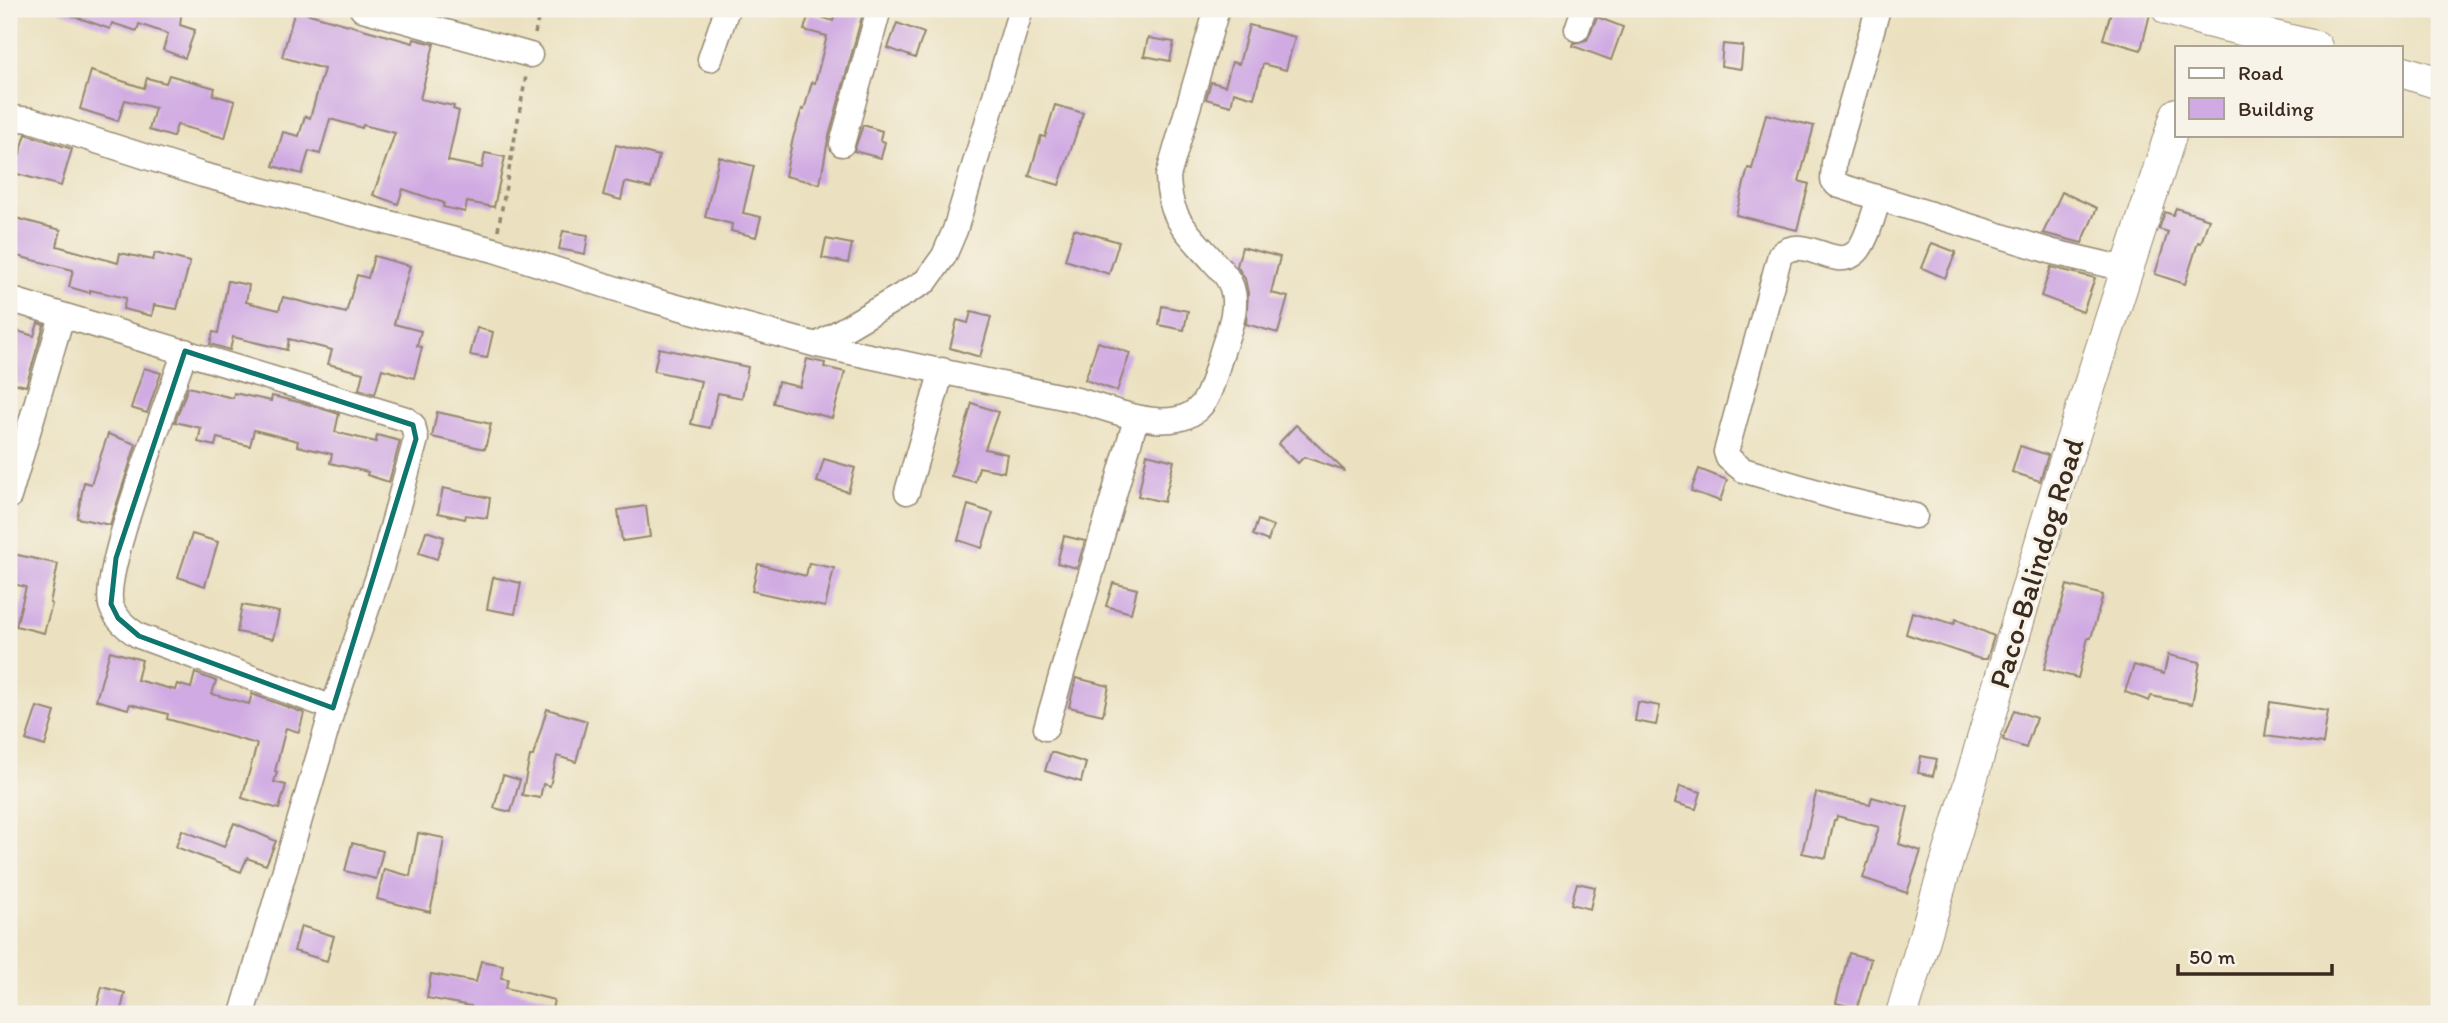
<svg xmlns="http://www.w3.org/2000/svg" width="2448" height="1023" viewBox="0 0 2448 1023" font-family="Itim,sans-serif">
<style>
.building{fill:#d0aae3}
.lines{fill:none;stroke-linecap:round;stroke-linejoin:round}
.minor-casing{stroke:#93866f;stroke-width:27}
.tertiary-casing{stroke:#93866f;stroke-width:34}
.path{stroke:#93866f;stroke-width:3.5;stroke-dasharray:5 5;stroke-linecap:butt}
.minor{stroke:#fff;stroke-width:24}
.tertiary{stroke:#fff;stroke-width:32}
.marked{fill:none;stroke:#0f766e;stroke-width:5;stroke-linejoin:round}
.labels{text-anchor:middle;dominant-baseline:central;stroke-width:6;stroke-linejoin:round;paint-order:stroke}
.street-label{font-size:30px;fill:#3b2a1e;stroke:#f7f3e8}
</style>
<rect width="100%" height="100%" fill="#f7f3e8"/>
<filter id="ink" filterUnits="userSpaceOnUse"><feTurbulence type="fractalNoise" baseFrequency=".0143" numOctaves="2"/><feDisplacementMap in="SourceGraphic" scale="14" xChannelSelector="R" yChannelSelector="G"/><feConvolveMatrix kernelMatrix="1 2 1 2 8 2 1 2 1" color-interpolation-filters="sRGB"/></filter>
<filter id="wash" filterUnits="userSpaceOnUse"><feTurbulence type="fractalNoise" baseFrequency=".00686" numOctaves="4" result="noise"/><feDisplacementMap in="SourceGraphic" scale="28" xChannelSelector="R" yChannelSelector="G"/><feGaussianBlur stdDeviation="1.57" result="paint"/><feColorMatrix in="noise" values="0 0 0 0 0 0 0 0 0 0 0 0 0 0 0 0 0 1.4 0 .05"/><feComposite in="paint" operator="in"/></filter>
<g filter="url(#wash)">
<rect width="100%" height="100%" fill="#ebe1c0"/>
<g id="blocks">
<!-- building -->
<g class="building">
<polygon points="59,9 182,9 180,25 195,30 185,58 163,50 168,34 139,24 137,31 112,23 110,29 59,11"/>
<polygon points="836,9 864,9 828,140 820,184 785,176 793,138 802,109 804,110 812,82 815,83 827,36 804,30 809,13 833,21"/>
<polygon points="2112,9 2134,9 2150,14 2141,50 2103,39"/>
<polygon points="295,10 413,43 414,39 434,44 420,99 454,106 453,109 459,111 448,161 482,168 485,153 505,157 494,207 467,202 465,212 443,207 444,203 403,189 398,204 373,195 395,133 363,125 362,128 330,119 320,154 309,151 302,174 273,166 283,132 299,136 305,116 310,118 324,69 282,57"/>
<polygon points="1597,17 1623,27 1611,60 1573,46 1574,43 1587,40"/>
<polygon points="897,23 924,33 915,58 888,48"/>
<polygon points="1249,25 1295,37 1286,70 1263,64 1254,98 1234,92 1231,106 1206,99 1211,82 1225,86 1232,62 1239,64"/>
<polygon points="1148,38 1174,42 1170,61 1144,56"/>
<polygon points="1723,44 1743,46 1741,69 1721,66"/>
<polygon points="91,71 144,88 147,78 166,83 169,75 215,88 213,95 235,101 225,138 177,125 173,137 149,130 155,108 125,100 118,121 80,109"/>
<polygon points="1055,105 1083,113 1059,185 1029,176 1041,136 1045,137"/>
<polygon points="1766,114 1814,126 1799,181 1809,184 1797,230 1736,215 1748,168 1752,169"/>
<polygon points="863,125 882,131 880,140 885,142 881,158 854,151"/>
<polygon points="26,134 72,149 61,186 14,173"/>
<polygon points="616,145 659,156 651,188 625,182 621,200 603,195"/>
<polygon points="719,157 754,166 743,213 761,217 756,237 731,231 732,224 705,217"/>
<polygon points="2062,192 2097,208 2082,243 2043,233"/>
<polygon points="2176,208 2209,219 2201,243 2198,242 2185,284 2155,274 2168,232 2159,229 2165,212 2173,215"/>
<polygon points="12,217 61,230 57,246 118,263 120,253 153,260 155,253 190,262 177,309 154,305 152,316 123,309 126,298 90,290 90,293 69,287 73,270 9,254 9,228"/>
<polygon points="1074,229 1119,242 1109,274 1065,260"/>
<polygon points="563,231 588,235 585,254 559,249"/>
<polygon points="826,239 852,244 848,263 822,258"/>
<polygon points="1932,243 1956,252 1945,278 1922,268"/>
<polygon points="1242,247 1280,257 1271,293 1288,297 1278,333 1246,324 1248,293 1245,279 1237,266"/>
<polygon points="374,256 410,266 394,324 421,331 417,346 422,347 414,378 382,369 375,394 359,389 363,373 328,364 332,350 289,339 287,350 233,337 230,350 210,344 213,332 218,333 228,281 249,285 246,302 279,310 283,297 346,313 357,275 368,278"/>
<polygon points="2051,267 2095,278 2083,312 2041,296"/>
<polygon points="1162,306 1188,311 1184,330 1159,325"/>
<polygon points="971,312 991,317 980,357 950,348 957,320 968,323"/>
<polygon points="38,323 44,325 26,386 9,382 9,346 14,330 34,336"/>
<polygon points="477,328 493,332 487,358 470,355"/>
<polygon points="1098,342 1130,353 1117,391 1085,380"/>
<polygon points="659,348 748,367 742,398 718,393 710,428 691,424 701,381 654,371"/>
<polygon points="807,359 825,363 824,367 845,372 832,418 773,403 778,382 800,387"/>
<polygon points="144,368 161,373 147,413 131,408"/>
<polygon points="188,387 233,398 234,393 271,401 272,396 307,404 339,414 335,432 376,442 377,435 400,441 389,482 367,475 368,472 330,463 332,454 297,446 298,441 254,430 250,446 217,438 215,446 198,442 201,428 175,422"/>
<polygon points="972,403 998,412 985,449 1007,454 1004,472 979,467 975,482 951,476"/>
<polygon points="437,412 491,424 485,449 432,437"/>
<polygon points="1296,425 1345,471 1304,457 1298,463 1278,444"/>
<polygon points="108,434 136,444 110,525 77,518 84,482 91,484"/>
<polygon points="2020,446 2048,455 2040,481 2012,472"/>
<polygon points="1147,454 1174,461 1164,502 1138,496"/>
<polygon points="824,459 855,468 848,492 817,482"/>
<polygon points="1699,469 1727,480 1720,501 1691,491"/>
<polygon points="443,488 490,498 487,518 466,515 465,519 438,513"/>
<polygon points="968,505 993,513 982,548 958,540"/>
<polygon points="646,506 650,537 622,541 618,510"/>
<polygon points="1258,520 1273,526 1268,541 1253,535"/>
<polygon points="426,531 444,537 437,559 419,553"/>
<polygon points="192,534 218,542 205,586 178,577"/>
<polygon points="1064,536 1085,541 1077,568 1057,563"/>
<polygon points="9,553 58,564 50,603 52,604 44,633 16,626 26,587 9,583"/>
<polygon points="809,563 834,568 825,607 752,591 758,564 806,576"/>
<polygon points="493,577 521,583 515,614 487,609"/>
<polygon points="1113,583 1137,589 1131,613 1106,606"/>
<polygon points="2067,585 2103,595 2091,638 2088,638 2078,678 2044,669"/>
<polygon points="242,605 279,612 273,639 237,632"/>
<polygon points="1912,612 1954,624 1956,619 1994,636 1987,659 1980,659 1906,634"/>
<polygon points="110,651 142,660 137,680 175,690 177,684 191,688 195,673 216,681 212,694 249,704 252,694 304,713 299,732 286,728 275,771 277,772 274,782 286,785 279,809 242,798 257,744 167,719 168,714 130,704 128,709 96,700"/>
<polygon points="2168,655 2200,662 2192,704 2151,696 2149,701 2125,692 2134,665 2164,674"/>
<polygon points="1076,678 1109,686 1103,715 1069,707"/>
<polygon points="1638,702 1660,706 1656,725 1635,721"/>
<polygon points="2270,702 2328,711 2323,744 2265,736"/>
<polygon points="37,707 55,712 45,746 26,740"/>
<polygon points="547,709 587,721 576,762 557,756 550,786 543,784 540,798 522,795 530,756 533,756"/>
<polygon points="2014,710 2036,718 2026,748 2003,740"/>
<polygon points="1051,752 1086,763 1081,782 1045,771"/>
<polygon points="1921,756 1937,759 1933,776 1918,773"/>
<polygon points="503,775 520,780 511,812 494,808"/>
<polygon points="1680,786 1701,792 1696,809 1675,803"/>
<polygon points="1816,793 1870,804 1872,797 1908,807 1899,844 1921,851 1907,893 1863,878 1879,827 1837,816 1836,820 1834,820 1826,858 1802,853"/>
<polygon points="234,823 276,841 266,865 247,858 241,872 176,847 182,830 224,847"/>
<polygon points="418,833 444,838 437,882 430,912 377,899 384,869 410,876"/>
<polygon points="352,843 383,851 376,879 345,871"/>
<polygon points="1577,883 1595,887 1590,909 1571,904"/>
<polygon points="301,926 334,936 327,961 294,951"/>
<polygon points="1849,953 1871,959 1857,1008 1836,1003"/>
<polygon points="481,961 503,965 501,978 508,979 506,988 554,1000 551,1014 478,1014 470,1012 471,1006 427,998 431,974 476,982"/>
<polygon points="102,987 125,993 120,1014 95,1014"/>
</g>
</g>
</g>
<g filter="url(#ink)">
<use href="#blocks" fill-opacity="0" stroke="#93866f" stroke-width="2"/>
<g class="lines">
<defs>
<g id="minor">
<polyline points="362,9 530,55"/>
<polyline points="1878,9 1834,163 1833,180 1837,185 2053,252 2126,269"/>
<polyline points="1577,29 1584,9"/>
<polyline points="710,59 727,9"/>
<path d="M9,119L12,118L31,120L203,175L494,250L648,299L817,345L1077,400C1111,409 1181,441 1205,400C1213,387 1216,369 1221,355C1227,334 1239,310 1232,288C1229,278 1221,269 1214,262C1187,231 1169,220 1168,176L1217,9"/>
<polyline points="842,144 879,9"/>
<path d="M1879,198C1874,212 1866,246 1854,254C1833,270 1803,233 1780,255L1726,452L1728,458L1743,470L1838,498L1915,516"/>
<polyline points="9,299 406,419 413,425 416,439 381,568 333,708 242,1014"/>
<polyline points="817,345 926,281 944,256 955,230 1021,9"/>
<path d="M185,351C171,394 101,571 111,605C115,619 128,629 139,636L333,708"/>
<polyline points="907,492 942,370"/>
<polyline points="9,497 62,316"/>
<polyline points="1046,728 1136,419"/>
</g>
<g id="tertiary">
<polyline points="2168,9 2207,21 2316,47"/>
<polyline points="2401,71 2439,83"/>
<polyline points="1902,1014 2061,475 2177,114"/>
</g>
</defs>
<!-- minor casing -->
<use href="#minor" class="minor-casing"/>
<!-- tertiary casing -->
<use href="#tertiary" class="tertiary-casing"/>
<!-- path -->
<g class="path">
<polyline points="535,34 540,9"/>
<polyline points="498,230 526,76"/>
</g>
<!-- minor -->
<use href="#minor" class="minor"/>
<!-- tertiary -->
<use href="#tertiary" class="tertiary"/>
</g>
</g>
<!-- marked area -->
<path class="marked" d="M185,351L413,425L416,439L333,708L139,636L118,618L111,604L116,558Z"/>
<g class="labels">
<!-- street labels -->
<g class="street-label">
<text transform="translate(2036 563) rotate(-73)">Paco-Balindog Road</text>
</g>
</g>
<!-- margin -->
<rect width="2448" height="1023" fill="none" stroke="#f7f3e8" stroke-width="35"/>
<!-- legend -->
<rect x="2175" y="46" width="228" height="91" fill="#f7f3e8" stroke="#aca397" stroke-width="2"/>
<rect x="2189" y="68" width="35" height="10" fill="#ffffff" stroke="#aca397" stroke-width="2"/>
<text x="2238" y="80" font-size="21" fill="#3b2a1e">Road</text>
<rect x="2189" y="98" width="35" height="21" fill="#d0aae3" stroke="#aca397" stroke-width="2"/>
<text x="2238" y="116" font-size="21" fill="#3b2a1e">Building</text>
<!-- scale -->
<path d="M2178 964v10h154v-10" fill="none" stroke="#3b2a1e" stroke-width="3.5"/>
<text x="2189" y="964" font-size="21" fill="#3b2a1e" stroke="#f7f3e8" stroke-width="5" paint-order="stroke">50 m</text>
</svg>
